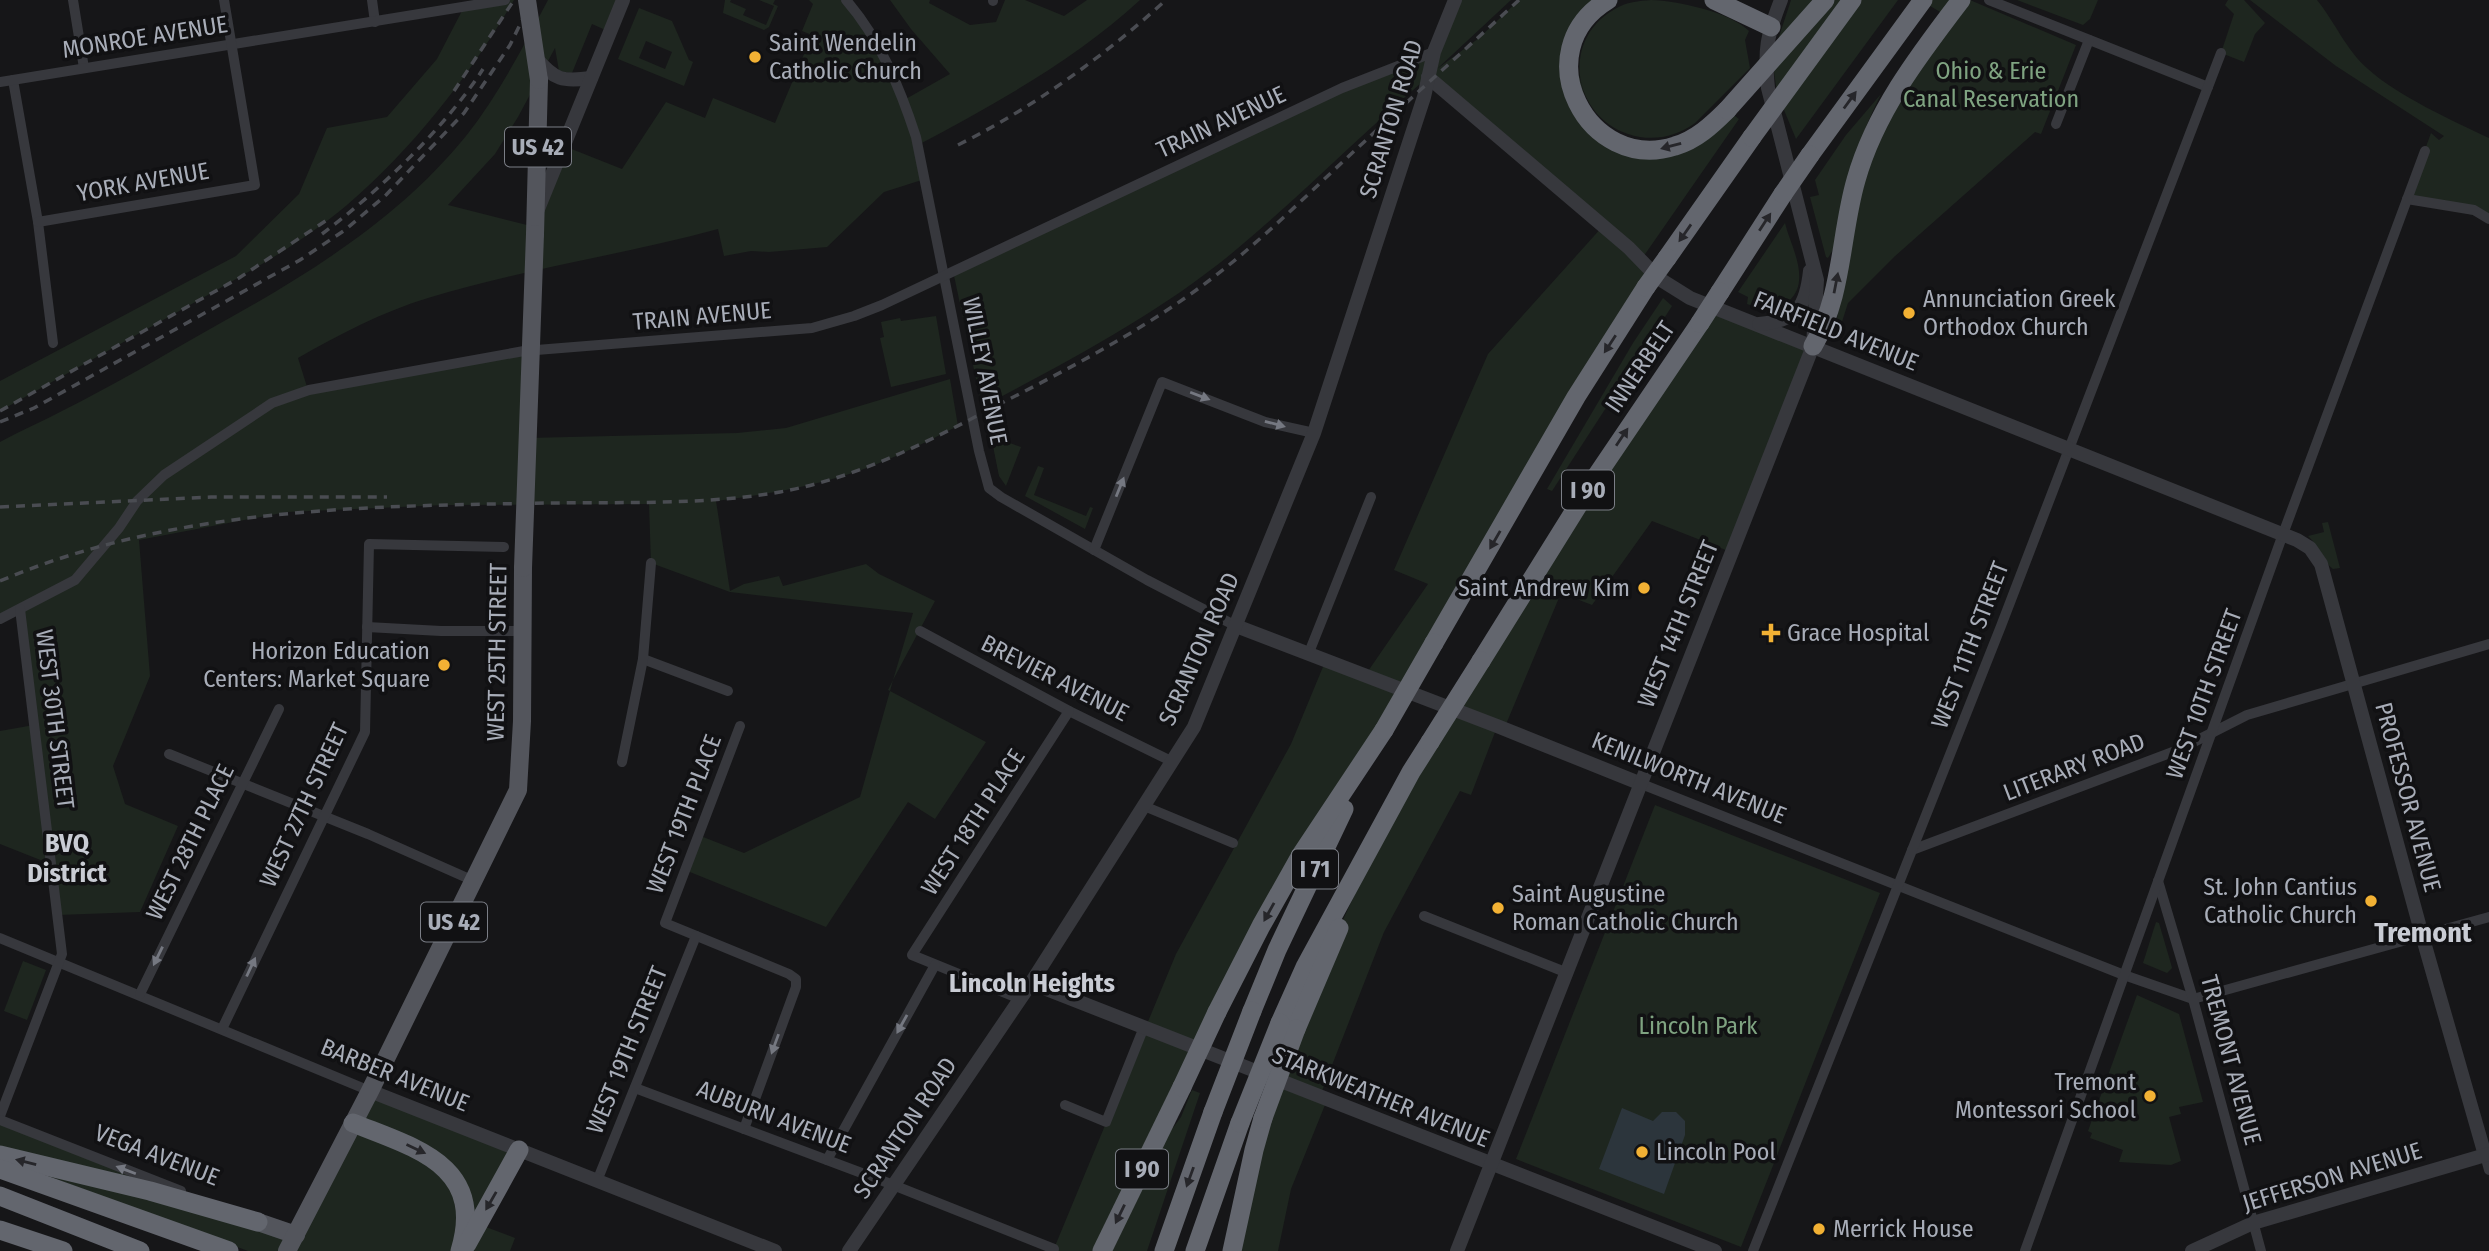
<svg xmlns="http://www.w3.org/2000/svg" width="2489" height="1251" viewBox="0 0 2489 1251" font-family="'Fira Sans Condensed',sans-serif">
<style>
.green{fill:#1e261f;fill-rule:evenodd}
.water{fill:#2c353c}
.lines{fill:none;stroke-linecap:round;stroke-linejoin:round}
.minor{stroke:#37383d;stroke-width:10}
.tertiary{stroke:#37383d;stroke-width:14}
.primary{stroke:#53555c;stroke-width:18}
.motorway{stroke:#63666e;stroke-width:19}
.rail{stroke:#4a4c52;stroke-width:3.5;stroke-dasharray:9 7;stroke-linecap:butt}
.primary-bridge{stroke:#53555c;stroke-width:18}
.motorway-bridge{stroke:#63666e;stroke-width:19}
.oneway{fill:#26262a}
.oneway2{fill:#757881}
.poi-dot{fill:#f2b134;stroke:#111113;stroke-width:2.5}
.labels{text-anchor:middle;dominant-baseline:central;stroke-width:7;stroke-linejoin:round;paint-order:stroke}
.shield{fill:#111113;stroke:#7b7e86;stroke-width:2}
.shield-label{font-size:23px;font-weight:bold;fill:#a8adb8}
.street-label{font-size:24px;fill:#a8adb8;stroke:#111113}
.poi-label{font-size:24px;fill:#a8adb8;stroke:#111113;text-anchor:start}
.park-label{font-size:24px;fill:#7fa381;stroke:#111113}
.neighbourhood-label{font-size:26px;font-weight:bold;fill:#c9ccd4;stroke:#111113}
.quarter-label{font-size:28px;font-weight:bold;fill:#c9ccd4;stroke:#111113}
</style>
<rect width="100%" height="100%" fill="#161618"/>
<!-- green -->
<g class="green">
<path d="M501,0H514C468,78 415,146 347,205C297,247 238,278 181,310C121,344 60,377 0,411V381L236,256L299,194L327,128L387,117L437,59L464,7Z"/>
<path d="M548,0H623L610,32L592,24L572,73L559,71L555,48L518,117L495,154L448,205L535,227L564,146L622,169L666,102L705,118L713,98L775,123L812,35L802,31L813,4L809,0H846L904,100L950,74L911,29L890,0H930L929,3L970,25L996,22L1005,0H1025L1064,16L1087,0H1140C1075,60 995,104 918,145L925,179L884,192L827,247L769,252L751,251L724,256L718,229C622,255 523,269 428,298C382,312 340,334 298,358L308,390L524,351L528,438L737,433L786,428L950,379L958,426C920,445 883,464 843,476C801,489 759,495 716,501L730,591L744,584L779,576L783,586L866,564L879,574L935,601L893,680L890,691L986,742L935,819L908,802L826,927L685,870L698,835L744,853L860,797L890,691L888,690L893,680L913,613L730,592L651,563L649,504L445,505L287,512L139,540L150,676L113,766L125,804L178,826L140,912L58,915L53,865L0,844V731L34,725L20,609L0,619V442C20,431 41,422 62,411C112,386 161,357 210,329C304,277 397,221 466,136C499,94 523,47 548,0Z"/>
<polygon points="725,0 731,0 730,2 746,9 743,15 766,25 774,6 759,0 775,0 773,4 778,6 769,27 764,30 723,13"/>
<path d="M1455,0H1511L1437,69L1479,38L1519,0H1608L1571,47L1593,126L1663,149L1727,110L1739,119L1641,260L1655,275L1301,855L1102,1251H1053L1176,954L1291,744L1325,662L1364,677L1428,584L1394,570L1488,354L1603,226L1428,77C1361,134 1299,198 1231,254C1155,316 1068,361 982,407L953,271L1342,88L1434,52Z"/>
<path d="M1651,0C1678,1 1730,12 1749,31L1745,40L1750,68L1695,123C1678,135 1660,140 1640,137C1575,126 1556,42 1615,9C1626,2 1639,1 1651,0Z"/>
<polygon points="1791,0 1898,0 1796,139 1777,93 1772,58"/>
<path d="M1920,0H1970L2076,45L2041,134L2035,132L1894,257L1848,303L1841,325L1836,324C1846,272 1850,215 1869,165C1890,112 1921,67 1952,19Z"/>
<polygon points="2017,0 2098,0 2090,19 2083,25"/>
<polygon points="2228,0 2244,0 2265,23 2255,34 2244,62 2221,53 2234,14 2225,5"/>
<path d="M2250,0H2317C2335,22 2346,50 2368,69C2396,95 2453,121 2489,138V219L2407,199L2431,133L2439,140L2444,136L2336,66Z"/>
<path d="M639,8L672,21L689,60L693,62L684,86L618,59ZM646,41L672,52L665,69L639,58Z"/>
<path d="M1881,94C1854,148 1845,189 1834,248L1828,258L1826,257L1810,197L1819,195L1815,180L1846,135Z"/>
<path d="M1785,223C1790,245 1812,280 1789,301C1777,312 1761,309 1747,304L1748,297L1738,292Z"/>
<polygon points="1663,298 1672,306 1552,491 1547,489 1633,343"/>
<polygon points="1711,306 1813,346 1731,552 1652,521 1592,605 1561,593 1504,729 1497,727 1471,795 1460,791 1384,932 1320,1096 1327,1100 1291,1189 1278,1251 1232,1251 1238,1220 1325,959 1411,772"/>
<polygon points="936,316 946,374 891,387 880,338 884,337 881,322 900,318 901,321"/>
<polygon points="991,436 1021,447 1006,486 999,476"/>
<polygon points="1038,466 1044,468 1034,495 1086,516 1090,507 1093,508 1085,529 1025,496"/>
<path d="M2328,522L2340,568L2333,569C2324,563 2320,547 2308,536L2324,532L2322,523Z"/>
<polygon points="1655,805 1880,893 1741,1247 1516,1159"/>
<polygon points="2156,922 2159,923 2171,964 2172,968 2167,973 2143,963"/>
<polygon points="23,961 46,970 27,1020 4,1011"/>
<polygon points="2137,995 2179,1014 2203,1102 2179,1107 2181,1114 2169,1117 2181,1161 2171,1165 2119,1162 2123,1150 2090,1138 2092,1133 2088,1131"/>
<polygon points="1192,1090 1200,1093 1147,1251 1110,1251 1167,1136 1181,1117"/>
<polygon points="370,1091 519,1150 478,1224 515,1238 510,1251 248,1251 0,1158 0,1120 295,1234"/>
</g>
<!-- water -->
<polygon class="water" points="1622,1108 1653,1121 1662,1112 1676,1112 1685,1121 1685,1135 1664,1194 1599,1169"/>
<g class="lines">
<!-- minor -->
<g class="minor">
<polyline points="73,0 84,68"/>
<polyline points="372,0 375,22"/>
<path d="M846,0C880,39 900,88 916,137L979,451L989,488L1001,497L1147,580L1236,626"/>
<polyline points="1989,0 2208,87"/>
<polyline points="993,1 993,0"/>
<polyline points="13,80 38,222 53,343"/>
<polyline points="0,82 505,0"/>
<polyline points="2056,124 2089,40"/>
<polyline points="2407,199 2474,210 2489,219"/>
<polyline points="38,222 255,185 224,0"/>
<polyline points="1094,550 1162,382 1265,422 1314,433"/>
<polyline points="0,619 75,580 119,528 137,501 164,475 272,403 309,390 524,351 812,328 854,316 882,305 1342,88 1434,52"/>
<polyline points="367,627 441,631 522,631"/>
<polyline points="920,631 1069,711 1171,761"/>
<polyline points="1308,655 1371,497"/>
<polyline points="643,659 728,691"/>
<polyline points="740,726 665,923 789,974 796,979 796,987 744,1129"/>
<polyline points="169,754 368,834 474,881"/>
<polyline points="622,762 643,659 651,563"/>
<polyline points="1639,783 2124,975 2193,999 2489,917"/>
<polyline points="1144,806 1233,843"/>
<polyline points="1912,850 2178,750 2247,715 2489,644"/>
<polyline points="2158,881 2193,999 2261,1251"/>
<polyline points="1424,916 1565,972"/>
<polyline points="0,938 370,1091"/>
<polyline points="140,994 279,709"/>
<polyline points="1020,999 912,955 1069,711"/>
<polyline points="222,1029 365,732 369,544 504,547"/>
<polyline points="635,1088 883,1181 1054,1249"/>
<polyline points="1065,1105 1106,1122 1144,1027"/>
<polyline points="0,1116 62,954 20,609"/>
<polyline points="0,1120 181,1191"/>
<polyline points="2485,1155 2489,1170"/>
<polyline points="827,1160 935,965"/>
<polyline points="597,1181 696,936"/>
<polyline points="1753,1251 2001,626 2221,53"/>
<polyline points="2025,1251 2283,534 2425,151"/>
</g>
<!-- tertiary -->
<g class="tertiary">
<path d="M536,58C554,80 563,82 591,78"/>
<polyline points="1428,77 1629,248 1658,278 1690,298 2297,540 2310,548 2321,564 2422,935 2485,1155"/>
<polyline points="538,209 623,0"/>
<path d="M1759,324C1797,321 1806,307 1810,271"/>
<polyline points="1236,626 1497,726 1639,783"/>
<polyline points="1031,983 1715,1251"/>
<polyline points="370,1091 775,1251"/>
<polyline points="849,1251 1031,983 1194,727 1314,433 1424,97 1434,52 1455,0"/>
<path d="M1457,1251L1813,346L1817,280L1768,88C1764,49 1767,36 1781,0"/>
<polyline points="2192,1251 2253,1223 2489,1154"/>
</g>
<!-- primary -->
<g class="primary">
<polyline points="535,234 539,80"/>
<polyline points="258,1222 296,1235"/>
<polyline points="287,1251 370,1091 518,790 522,721 523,568"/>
</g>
<!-- motorway -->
<g class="motorway">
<path d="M1608,0C1524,51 1588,174 1675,146C1696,140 1712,125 1727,110"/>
<polyline points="1714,0 1771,27"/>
<polyline points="1810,155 1923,0"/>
<polyline points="1667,258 1752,137"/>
<polyline points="1720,292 1783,194"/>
<path d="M1813,346C1843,296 1840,235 1856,180C1875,112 1919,55 1961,0"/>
<polyline points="1434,643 1576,397 1646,287"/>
<polyline points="1481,661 1595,478 1700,323"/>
<polyline points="1252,1011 1277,950 1344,809"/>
<polyline points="1217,1012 1261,926 1301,855 1384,730"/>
<polyline points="1280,1023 1305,967 1411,772 1430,742"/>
<polyline points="1296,1029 1339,928"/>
<path d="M353,1123C415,1148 486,1165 460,1251"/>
<polyline points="0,1155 150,1191 258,1222"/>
<polyline points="0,1169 229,1251"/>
<polyline points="0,1196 140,1251"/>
<polyline points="0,1230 63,1251"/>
<polyline points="467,1244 519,1150"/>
<polyline points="1102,1251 1182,1087"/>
<polyline points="1164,1251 1213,1112"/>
<polyline points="1195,1251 1240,1123"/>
<polyline points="1232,1251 1254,1150 1263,1118"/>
</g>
<!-- rail -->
<g class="rail">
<polyline points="454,91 514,0"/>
<path d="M958,145C1034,107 1103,57 1166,0"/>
<path d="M322,234C378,192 445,128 483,69"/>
<polyline points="0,411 239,278 327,220"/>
<polyline points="0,422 34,408 300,260 345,230 386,195 464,113 510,45 532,0"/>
<polyline points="0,507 211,497 387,497"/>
<path d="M0,581C174,507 365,506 551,503C627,502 705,505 780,492C856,478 924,444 992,408C1072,367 1154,325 1224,269C1273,230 1317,185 1363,143C1414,95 1467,48 1519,0"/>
</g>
<!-- primary-bridge -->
<g class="primary-bridge">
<polyline points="527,0 539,80"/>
<polyline points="523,568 535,234"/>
</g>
<!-- motorway-bridge -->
<g class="motorway-bridge">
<polyline points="1727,110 1825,0"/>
<polyline points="1752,137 1852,0"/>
<polyline points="1783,194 1810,155"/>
<polyline points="1646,287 1667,258"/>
<polyline points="1700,323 1720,292"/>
<polyline points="1384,730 1434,643"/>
<polyline points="1430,742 1481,661"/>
<polyline points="1182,1087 1217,1012"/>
<polyline points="1213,1112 1252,1011"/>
<polyline points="1263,1118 1296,1029"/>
<polyline points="1240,1123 1280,1023"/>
</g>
</g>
<!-- one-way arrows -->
<defs><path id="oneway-solid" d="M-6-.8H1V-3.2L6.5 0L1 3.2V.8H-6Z" transform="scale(1.75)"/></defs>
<g class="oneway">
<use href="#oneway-solid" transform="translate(1850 100) rotate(-54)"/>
<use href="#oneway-solid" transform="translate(1671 146) rotate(165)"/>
<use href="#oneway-solid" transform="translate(1765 222) rotate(-57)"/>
<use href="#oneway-solid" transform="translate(1685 233) rotate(125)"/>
<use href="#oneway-solid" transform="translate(1836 283) rotate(-79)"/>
<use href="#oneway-solid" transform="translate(1610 344) rotate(123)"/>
<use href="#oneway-solid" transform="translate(1622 437) rotate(-56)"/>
<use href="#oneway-solid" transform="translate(1495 540) rotate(120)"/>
<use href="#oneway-solid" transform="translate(1269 912) rotate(119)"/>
<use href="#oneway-solid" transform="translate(416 1149) rotate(25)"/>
<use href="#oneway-solid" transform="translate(26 1162) rotate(-166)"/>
<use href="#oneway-solid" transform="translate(1190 1177) rotate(110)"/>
<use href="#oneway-solid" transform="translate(491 1201) rotate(120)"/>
<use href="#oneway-solid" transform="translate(1120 1214) rotate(116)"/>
</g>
<g class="oneway2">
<use href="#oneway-solid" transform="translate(1200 396) rotate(21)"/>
<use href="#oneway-solid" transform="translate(1275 424) rotate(15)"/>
<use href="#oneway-solid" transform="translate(1120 487) rotate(-68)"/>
<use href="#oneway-solid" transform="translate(158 956) rotate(116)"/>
<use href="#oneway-solid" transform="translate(251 967) rotate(-65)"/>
<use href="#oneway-solid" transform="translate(902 1024) rotate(119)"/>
<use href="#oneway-solid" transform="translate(775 1044) rotate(110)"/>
<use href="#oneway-solid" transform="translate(126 1170) rotate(-159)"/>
</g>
<!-- markers -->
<g class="poi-dot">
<circle cx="755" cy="57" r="7"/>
<circle cx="1909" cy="313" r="7"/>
<circle cx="1644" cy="588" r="7"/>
<path d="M1767.5 622.5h7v7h7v7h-7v7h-7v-7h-7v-7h7z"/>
<circle cx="444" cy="665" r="7"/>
<circle cx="2371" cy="901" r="7"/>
<circle cx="1498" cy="908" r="7"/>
<circle cx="2150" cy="1096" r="7"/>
<circle cx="1642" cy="1152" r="7"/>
<circle cx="1819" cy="1229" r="7"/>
</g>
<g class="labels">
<!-- shield labels -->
<g class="shield">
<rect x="505" y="127.5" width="66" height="39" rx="5"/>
<rect x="1562" y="470.5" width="52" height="39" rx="5"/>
<rect x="1292" y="849.5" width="46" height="39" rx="5"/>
<rect x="421" y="902.5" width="66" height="39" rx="5"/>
<rect x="1116" y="1149.5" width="52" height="39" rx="5"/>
</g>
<g class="shield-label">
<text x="538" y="147">US 42</text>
<text x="1588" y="490">I 90</text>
<text x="1315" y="869">I 71</text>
<text x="454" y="922">US 42</text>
<text x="1142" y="1169">I 90</text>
</g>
<!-- street labels -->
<g class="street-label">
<text transform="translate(145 37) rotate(-9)">MONROE AVENUE</text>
<text transform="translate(1391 119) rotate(-73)">SCRANTON ROAD</text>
<text transform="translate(1221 122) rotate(-25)">TRAIN AVENUE</text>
<text transform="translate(143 182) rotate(-10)">YORK AVENUE</text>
<text transform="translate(702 316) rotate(-5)">TRAIN AVENUE</text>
<text transform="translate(1836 331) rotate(22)">FAIRFIELD AVENUE</text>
<text transform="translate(1640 367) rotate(-56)">INNERBELT</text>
<text transform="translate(985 371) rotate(79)">WILLEY AVENUE</text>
<text transform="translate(1678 624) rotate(-68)">WEST 14TH STREET</text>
<text transform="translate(1970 645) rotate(-69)">WEST 11TH STREET</text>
<text transform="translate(1199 649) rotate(-66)">SCRANTON ROAD</text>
<text transform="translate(497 652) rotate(-89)">WEST 25TH STREET</text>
<text transform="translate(1055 678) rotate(27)">BREVIER AVENUE</text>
<text transform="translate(2204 694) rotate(-70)">WEST 10TH STREET</text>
<text transform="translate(55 719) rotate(83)">WEST 30TH STREET</text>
<text transform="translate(2074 767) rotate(-21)">LITERARY ROAD</text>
<text transform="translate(1689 778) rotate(22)">KENILWORTH AVENUE</text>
<text transform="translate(2408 797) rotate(75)">PROFESSOR AVENUE</text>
<text transform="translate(304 805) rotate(-65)">WEST 27TH STREET</text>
<text transform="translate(684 814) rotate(-69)">WEST 19TH PLACE</text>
<text transform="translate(973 822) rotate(-57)">WEST 18TH PLACE</text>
<text transform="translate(190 842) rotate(-64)">WEST 28TH PLACE</text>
<text transform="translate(627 1050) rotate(-68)">WEST 19TH STREET</text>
<text transform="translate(2231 1060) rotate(75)">TREMONT AVENUE</text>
<text transform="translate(395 1075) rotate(22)">BARBER AVENUE</text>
<text transform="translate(1381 1097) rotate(22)">STARKWEATHER AVENUE</text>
<text transform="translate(774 1117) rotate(21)">AUBURN AVENUE</text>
<text transform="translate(905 1128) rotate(-56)">SCRANTON ROAD</text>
<text transform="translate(157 1155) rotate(21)">VEGA AVENUE</text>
<text transform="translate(2332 1177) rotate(-17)">JEFFERSON AVENUE</text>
</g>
<!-- poi labels -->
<g class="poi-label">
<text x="769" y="43">Saint Wendelin<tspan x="769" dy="28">Catholic Church</tspan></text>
<text x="1923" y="299">Annunciation Greek<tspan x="1923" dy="28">Orthodox Church</tspan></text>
<text x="1630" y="588" text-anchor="end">Saint Andrew Kim</text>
<text x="1787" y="633">Grace Hospital</text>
<text x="430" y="651" text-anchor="end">Horizon Education<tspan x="430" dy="28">Centers: Market Square</tspan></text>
<text x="2357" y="887" text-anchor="end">St. John Cantius<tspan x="2357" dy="28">Catholic Church</tspan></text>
<text x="1512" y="894">Saint Augustine<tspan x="1512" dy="28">Roman Catholic Church</tspan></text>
<text x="2136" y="1082" text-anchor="end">Tremont<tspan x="2136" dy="28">Montessori School</tspan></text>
<text x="1656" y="1152">Lincoln Pool</text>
<text x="1833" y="1229">Merrick House</text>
</g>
<!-- park labels -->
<g class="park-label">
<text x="1991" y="71">Ohio &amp; Erie<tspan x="1991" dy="28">Canal Reservation</tspan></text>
<text x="1698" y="1026">Lincoln Park</text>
</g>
<!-- neighbourhood labels -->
<g class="neighbourhood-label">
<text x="67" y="843">BVQ<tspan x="67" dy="30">District</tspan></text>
<text x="1032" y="983">Lincoln Heights</text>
</g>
<!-- quarter labels -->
<g class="quarter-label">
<text x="2423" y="932">Tremont</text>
</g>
</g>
</svg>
